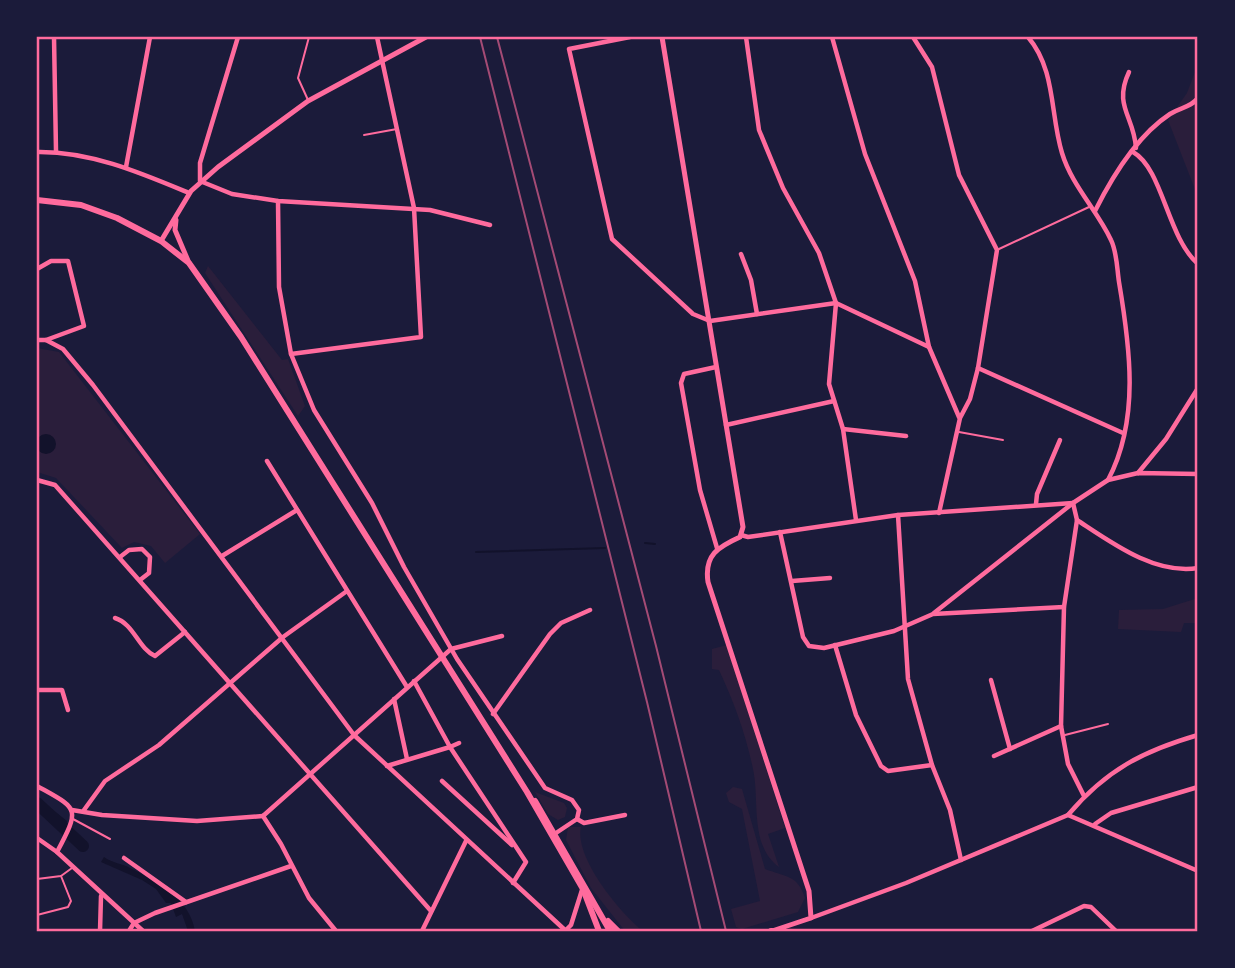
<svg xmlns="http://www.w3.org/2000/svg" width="1235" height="968" viewBox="0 0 1235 968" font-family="Karla,sans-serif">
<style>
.green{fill:#2a1e3b}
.water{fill:#12122b}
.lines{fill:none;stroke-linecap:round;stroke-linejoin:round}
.stream{stroke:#12122b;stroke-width:2}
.river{stroke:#12122b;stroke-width:12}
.service{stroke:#ff6b9d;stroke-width:2}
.minor{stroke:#ff6b9d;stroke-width:4.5}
.tertiary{stroke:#ff6b9d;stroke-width:5}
.secondary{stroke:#ff6b9d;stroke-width:6}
.primary{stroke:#ff6b9d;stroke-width:6}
.rail{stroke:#a44b75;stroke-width:2}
.neatline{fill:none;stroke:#ff6b9d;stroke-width:2.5}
</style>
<rect width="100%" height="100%" fill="#1b1b3a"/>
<!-- green -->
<g class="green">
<polygon points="1198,64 1198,197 1168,120 1187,93"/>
<polygon points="208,266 282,360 288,359 305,406 298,416 205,273"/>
<polygon points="37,348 59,352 200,534 165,563 151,546 134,542 122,548 56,478 37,472"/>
<polygon points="1198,598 1198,651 1196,623 1184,623 1181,632 1118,629 1119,610 1163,609"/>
<path d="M727,645L785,828L768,834L779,867C749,845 760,801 753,769C746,735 734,702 719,670L712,669V649Z"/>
<path d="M733,787L742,789L765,869C786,877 798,875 805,898L798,912L742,929L736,927L731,909L760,901L742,809L729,802L726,793Z"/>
<polygon points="535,792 564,803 567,808 565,817 558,820 548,814"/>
<path d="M568,827H581C574,857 620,913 643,931H625L591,888L566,840Z"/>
</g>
<!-- water -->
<g class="water">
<circle cx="46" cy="444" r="10"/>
<polygon points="37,797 67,821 64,832 37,807"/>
<path d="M104,857C112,863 121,863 130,868C158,881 190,899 195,931H188L182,914L176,917L171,903H166L156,889L142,880L101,862Z"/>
</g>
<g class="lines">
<!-- stream -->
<g class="stream">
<polyline points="645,543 655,544"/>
<polyline points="476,552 605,548"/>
</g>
<!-- river -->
<polyline class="river" points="37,803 83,846"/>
<!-- service -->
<g class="service">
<polyline points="308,100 298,78 309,37"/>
<polyline points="364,135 397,129"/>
<polyline points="999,249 1089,207"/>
<polyline points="959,432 1003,440"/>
<polyline points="1065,735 1108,724"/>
<polyline points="73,819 110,839"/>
<polyline points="37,879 61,876 72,868"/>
<polyline points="37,915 68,907 71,901 61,876"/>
</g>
<!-- minor -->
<g class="minor">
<polyline points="54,37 56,151"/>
<polyline points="238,37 200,163 200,181 232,194 278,201 430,210 490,225"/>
<polyline points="630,37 569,49 612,239 693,314 710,321 836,303 929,347"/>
<polyline points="746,37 759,130 783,188 819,253 836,303 829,384 843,429 856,520"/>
<polyline points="832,37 865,154 915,281 929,347 959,417"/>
<polyline points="913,37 932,67 959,175 997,250 978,368 970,399 960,418 939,513"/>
<path d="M1028,37C1056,70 1050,114 1062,153C1072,186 1097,210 1111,240C1117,252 1117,269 1119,282C1130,347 1140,420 1108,480"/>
<path d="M1129,72C1113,106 1134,116 1136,148"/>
<path d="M37,152C90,151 141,173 189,193"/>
<path d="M1133,152C1163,169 1167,237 1198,264"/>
<polyline points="126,167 150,37"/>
<polyline points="278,201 279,287 291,354 314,410 372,503 404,567 457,659 545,788 572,800 579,810 577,819 556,833"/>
<path d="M1095,211C1112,177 1138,135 1170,114C1181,107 1190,108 1198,98"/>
<polyline points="741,254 751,280 757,314"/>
<polyline points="37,269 51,261 68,261 84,326 46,340 37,340"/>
<polyline points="46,340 63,349 93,385 354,735 566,931"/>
<polyline points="291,354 421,337 414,208 377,37"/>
<polyline points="716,367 684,374 681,383 700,490 717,548"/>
<polyline points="978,368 1123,433"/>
<polyline points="726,425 834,401"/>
<polyline points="843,429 906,436"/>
<polyline points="267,461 407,687"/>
<polyline points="1138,473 1166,439 1198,388"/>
<polyline points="37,480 55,485 431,911"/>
<polyline points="1073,503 1077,520 1064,607 1061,726 1068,764 1084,796"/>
<polyline points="1036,504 1037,494 1060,440"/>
<polyline points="898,515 908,679 932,765 950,810 961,860"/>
<path d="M1077,520C1112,543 1155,575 1198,568"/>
<polyline points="780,532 803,637 809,646 824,648 894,631 933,614 1064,607"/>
<polyline points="741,535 748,537 898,515 1073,503"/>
<polyline points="222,556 297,510"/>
<polyline points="120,557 129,550 142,549 150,557 149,573 140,580"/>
<polyline points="792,581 830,578"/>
<polyline points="934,613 1073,503 1108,480 1138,473 1198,474"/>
<path d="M115,618C134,624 138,648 155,656L185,632"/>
<polyline points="835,645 856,715 881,766 888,771 932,765"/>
<polyline points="991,680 1010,749"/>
<polyline points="37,690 62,690 68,710"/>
<polyline points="394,699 407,759"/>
<polyline points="493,714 550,634 561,623 590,610"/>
<polyline points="459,743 450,747 526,862 513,883"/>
<polyline points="994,756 1061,726"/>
<polyline points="387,766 450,747 414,681"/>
<polyline points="442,781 512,845"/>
<path d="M37,786C78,809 81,807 57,852"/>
<polyline points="72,810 102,815 197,821 263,816"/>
<polyline points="84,810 105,781 159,745 283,637 347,591"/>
<polyline points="1068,815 1198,871"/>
<polyline points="263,816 451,649 502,636"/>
<polyline points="263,816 281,844 309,898 336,931"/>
<polyline points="577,819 584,823 625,815"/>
<polyline points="1095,824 1111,813 1198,787"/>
<polyline points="37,838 57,852 143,931"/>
<polyline points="124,858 186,902"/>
<path d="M811,918L906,883L1068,815C1106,770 1143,751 1198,735"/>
<polyline points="100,931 101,896"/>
<polyline points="129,931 134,923 155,913 291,866"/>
<polyline points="422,931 466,841"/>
<polyline points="565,931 571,925 582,890"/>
<polyline points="1032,931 1084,906 1091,907 1116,931"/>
</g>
<!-- tertiary -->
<g class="tertiary">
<path d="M662,37L743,527L740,537C718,547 704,555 708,582L809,891L811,918L772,931"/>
<polyline points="176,220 175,230 189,263"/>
<polyline points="161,241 191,191 218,167 308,101 426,37"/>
</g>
<!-- secondary -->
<g class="secondary">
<polyline points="37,200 81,205 117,218 161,241 189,263 241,337 527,792 583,889 599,931"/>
<polyline points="535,801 610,931"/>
<polyline points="608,921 618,931"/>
</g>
<!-- primary -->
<polyline class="primary" points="771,931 772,931"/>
<!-- rail -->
<g class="rail">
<polyline points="480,37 647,702 701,931"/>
<polyline points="497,37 656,646 726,931"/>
</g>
</g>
<!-- border -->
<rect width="1235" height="968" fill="none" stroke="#1b1b3a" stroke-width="77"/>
<rect x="38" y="38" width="1158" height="892" class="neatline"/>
</svg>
